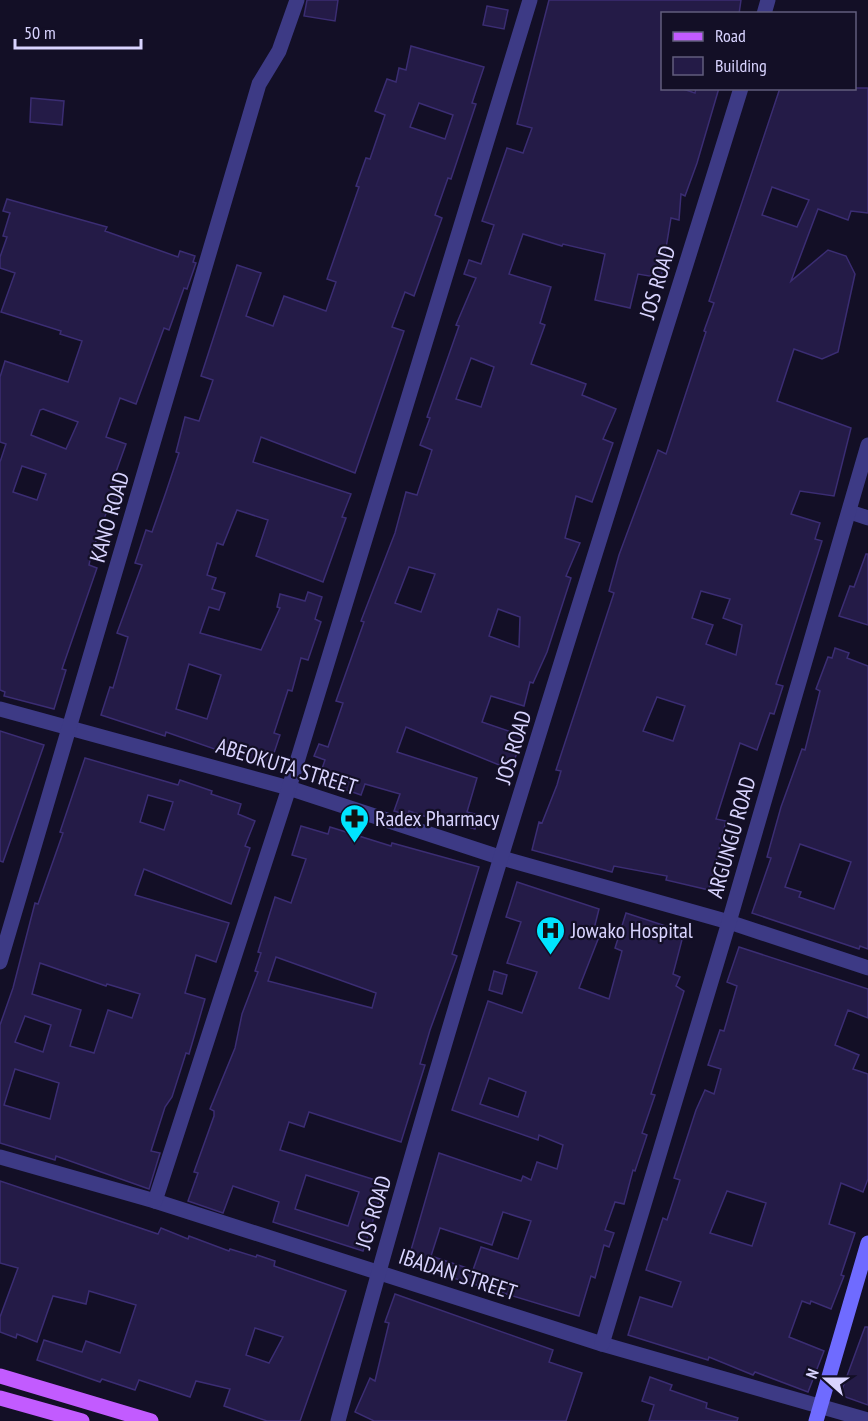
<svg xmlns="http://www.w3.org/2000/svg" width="868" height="1421" viewBox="0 0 868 1421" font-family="'PT Sans Narrow',sans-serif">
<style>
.building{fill:#241b47;stroke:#3b2d73;stroke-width:1.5;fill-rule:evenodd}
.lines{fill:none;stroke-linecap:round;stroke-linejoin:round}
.street{stroke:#3d3a85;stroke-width:15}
.secondary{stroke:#6f6bff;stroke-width:15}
.primary{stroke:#c25bff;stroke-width:15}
.labels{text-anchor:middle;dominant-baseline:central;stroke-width:4.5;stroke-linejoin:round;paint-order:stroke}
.street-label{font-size:22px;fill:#d9d4ff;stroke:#130f26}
.poi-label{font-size:22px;fill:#d9d4ff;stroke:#130f26;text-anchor:start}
</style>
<rect width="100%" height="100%" fill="#130f26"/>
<!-- building -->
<g class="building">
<polygon points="307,0 338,0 335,21 304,16"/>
<path d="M549,0H741L739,14H663V88H680L695,93L696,88H719L697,163L685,196L681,194L679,220L671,218L661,278L638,274L630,308L595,300L605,254L563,244L562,246L523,234L509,274L551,287L540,323L545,325L531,364L586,384L582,395L616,409L603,439L613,443L592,502L576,496L565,538L580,543L566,576L571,578L547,652L533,683L530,682L524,706L491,696L482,722L523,736L514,761H511L509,769L406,727L397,752L477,778L467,812L479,815L475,829L449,821L448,824L409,811L408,815L394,811L400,794L365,784L361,795L318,780L325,760L314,756L319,744L328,747L343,703L336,701L364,622L361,621L395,533L406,492L417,495L432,450L420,445L430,418L427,417L459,326L456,325L476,278L464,274L469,260L481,264L494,225L482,221L507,148L523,153L532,128L517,124ZM471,358L494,367L481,407L456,399ZM409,567L435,574L421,612L395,603ZM498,609L520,617L519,647L489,636Z"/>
<polygon points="487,6 508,10 504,29 483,25"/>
<path d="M411,46L484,67L472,103L476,104L451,179L448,178L435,215L442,218L429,254L414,296L405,292L392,327L404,331L355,473L261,437L253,462L351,494L342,517L346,518L323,582L256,556L268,520L237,510L223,545L217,543L207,575L216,578L212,589L225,593L219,610L209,607L200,633L261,650L280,608L277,607L280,594L305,601L308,592L322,597L315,619L321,622L308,660L301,658L292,691L288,690L274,733L280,735L269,768L166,732L165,736L101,715L110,687L113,688L128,637L117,633L142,565L135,563L146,530L152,532L166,492L179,453L176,452L185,417L199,421L213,380L201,376L237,265L261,273L246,316L273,326L284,296L326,311L336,282L327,279L359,187L356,186L366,158L370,159L385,115L375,111L387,79L396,82L399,68L406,70ZM419,103L453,115L445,139L410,127ZM189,664L221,675L207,719L176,709Z"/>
<path d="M780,88H868V213L851,211L848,220L818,209L791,281L828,250L846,256L855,274L838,352L822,359L794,349L777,401L851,428L834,496L800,491L791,514L820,523L815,539L822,541L776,684L783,686L774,714L770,713L757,750L740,743L716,819L726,821L709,890L666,880L667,876L614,866L612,872L532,850L539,822L542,823L557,785L561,771L556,770L614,593L609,591L619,555L658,450L666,454L706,332L704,331L714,303L709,301ZM772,187L809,200L797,227L762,215ZM701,591L730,599L723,618L742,625L736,655L706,644L713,625L692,618ZM657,697L685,706L673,741L643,731Z"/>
<polygon points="31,98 64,101 62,125 30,122"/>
<path d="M7,199L107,227L105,231L178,257L180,251L195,256L193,262L196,263L187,289L184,288L169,330L164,328L136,404L120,398L106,437L126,444L112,483L121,486L112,513L107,511L91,555L89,565L97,568L62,669L66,670L54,709L4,696L5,692L0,690V462L6,444L0,442V377L5,361L68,382L82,341L60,334L61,331L1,312L15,273L0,268V257L7,237L3,236L10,213L3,211ZM43,409L78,422L66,449L31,435L40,410ZM22,466L46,474L37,500L13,492Z"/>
<polygon points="866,554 868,554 868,625 839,616 850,586 854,587"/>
<path d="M835,648L849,653L847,658L868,666V949L860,946L859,949L752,913L771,858L767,857L781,807L802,749L805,750L820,691L816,689L828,657L832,658ZM800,844L851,862L834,909L799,897L801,892L785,887Z"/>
<polygon points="0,731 44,745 3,862 0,861"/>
<path d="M85,758L178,785L180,780L212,791L211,794L241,804L238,814L255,821L245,846L250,848L231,904L144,869L135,895L229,923L216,962L196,955L185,993L205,999L189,1054L186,1053L172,1097L165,1107L151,1151L160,1153L149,1189L56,1156L55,1160L0,1143V1025L13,988L35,903L38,904L63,833L60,832ZM148,795L173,802L164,830L140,822ZM40,963L106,986L107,984L140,994L132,1018L108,1010L94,1053L70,1046L81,1010L32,994ZM25,1016L51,1025L43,1052L15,1042ZM15,1069L59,1083L50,1119L4,1105Z"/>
<path d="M301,826L328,834L330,827L391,846L392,843L479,867L452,954L457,956L430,1030L420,1064L425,1065L401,1142L309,1112L304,1127L289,1122L280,1150L385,1183L363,1251L273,1222L279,1202L233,1186L223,1213L188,1201L198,1173L194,1172L214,1116V1111L210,1109L235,1048L242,1014L258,972L255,971L261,953L258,952L270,913L275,897L291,903L306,859L292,855ZM276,957L376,993L372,1008L268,981ZM306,1175L359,1192L348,1226L295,1209Z"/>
<path d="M517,882L599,909L595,925L602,929L579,988L609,999L622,951L615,948L626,913L684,932L673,974L680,977L676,986L684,991L651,1094L655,1095L642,1133L647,1135L635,1171L633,1170L624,1204L615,1202L605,1230L614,1233L609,1247L604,1245L595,1278L591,1276L579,1316L407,1264L439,1153L521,1181L523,1176L531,1180L537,1162L557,1169L563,1145L539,1135L538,1140L452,1110L488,1001L522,1013L537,972L507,963L521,922L506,917ZM489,1078L526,1092L518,1117L480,1104ZM503,1212L531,1221L518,1259L481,1247L473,1270L431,1256L440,1228L492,1245Z"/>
<path d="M739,947L868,989V1018L848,1010L835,1045L859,1055L853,1069L868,1074V1179L863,1192L841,1183L829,1224L855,1233L841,1275L844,1276L831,1309L811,1301L810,1304L802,1301L789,1337L824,1351L808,1392L755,1372L753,1375L709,1357L708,1360L628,1335L640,1297L672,1307L681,1282L646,1270L663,1218L667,1220L680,1180L674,1178L696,1110L705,1090L714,1094L721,1069L708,1065L720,1030L724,1031L737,986L727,982ZM727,1191L766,1203L752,1246L710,1233Z"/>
<polygon points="494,971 507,975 502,994 489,990"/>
<path d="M0,1181L158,1234L161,1228L188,1239L189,1236L229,1251L230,1249L256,1257L257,1255L275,1261L274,1266L346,1291L300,1421H267L224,1406L230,1389L196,1381L190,1397L139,1380L135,1390L102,1379L100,1382L37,1360L44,1340L82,1352L86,1341L120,1353L136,1305L89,1291L86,1304L53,1296L37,1342L17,1334L16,1338L0,1332V1317L18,1268L0,1263ZM255,1328L283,1337L269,1363L246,1355Z"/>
<polygon points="395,1294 553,1350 549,1362 582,1373 566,1421 374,1421 355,1412 370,1378 375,1381 389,1323 385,1322"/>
<polygon points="865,1327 868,1327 868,1405 840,1395"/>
<polygon points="650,1377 672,1385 670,1390 707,1403 706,1408 738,1418 737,1421 649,1421 654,1405 642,1401"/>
</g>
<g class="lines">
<!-- street -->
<g class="street">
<polyline points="764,14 768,0"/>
<polyline points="850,512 868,518"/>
<polyline points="0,709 289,788 502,858 729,922 868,968"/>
<polyline points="0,962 259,84 279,51 297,0"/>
<polyline points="0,1157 155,1201 602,1344 868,1420"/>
<polyline points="155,1201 289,788 530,0"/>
<polyline points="602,1344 729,922 868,445"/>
<path d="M338,1421C458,973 604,531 741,88"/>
</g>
<!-- secondary -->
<polyline class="secondary" points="816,1421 868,1243"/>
<!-- primary -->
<g class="primary">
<polyline points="0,1376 151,1421"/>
<polyline points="0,1398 82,1421"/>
</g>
</g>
<!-- icons -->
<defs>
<symbol id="pharmacy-pin" viewBox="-11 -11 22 30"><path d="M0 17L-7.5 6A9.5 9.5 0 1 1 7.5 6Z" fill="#00e5ff" stroke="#130f26"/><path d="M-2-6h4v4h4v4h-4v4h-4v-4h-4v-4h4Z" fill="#111"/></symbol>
<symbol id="hospital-pin" viewBox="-11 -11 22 30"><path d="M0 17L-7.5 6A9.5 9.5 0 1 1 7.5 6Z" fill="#00e5ff" stroke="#130f26"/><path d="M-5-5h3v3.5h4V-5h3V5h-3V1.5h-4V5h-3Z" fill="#111"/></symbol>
</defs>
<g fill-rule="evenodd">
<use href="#pharmacy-pin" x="338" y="802" width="33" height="45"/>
<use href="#hospital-pin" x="534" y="914" width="33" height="45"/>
</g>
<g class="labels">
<!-- street labels -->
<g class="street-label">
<text transform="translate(657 282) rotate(-73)">JOS ROAD</text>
<text transform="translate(109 517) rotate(-74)">KANO ROAD</text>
<text transform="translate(513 747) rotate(-73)">JOS ROAD</text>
<text transform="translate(287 766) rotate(17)">ABEOKUTA STREET</text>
<text transform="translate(731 837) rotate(-74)">ARGUNGU ROAD</text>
<text transform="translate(373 1212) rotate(-73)">JOS ROAD</text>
<text transform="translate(458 1274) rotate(18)">IBADAN STREET</text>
</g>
<!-- poi labels -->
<g class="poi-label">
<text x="375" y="818">Radex Pharmacy</text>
<text x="571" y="930">Jowako Hospital</text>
</g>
</g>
<!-- legend -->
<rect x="661" y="12" width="195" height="78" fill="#130f26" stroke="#625e7d" stroke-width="1.5"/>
<rect x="673" y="32" width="30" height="9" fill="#c25bff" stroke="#625e7d" stroke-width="1.5"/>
<text x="715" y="42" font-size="18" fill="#d9d4ff">Road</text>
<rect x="673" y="57" width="30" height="18" fill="#241b47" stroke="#625e7d" stroke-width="1.5"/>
<text x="715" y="72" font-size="18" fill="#d9d4ff">Building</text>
<!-- north arrow -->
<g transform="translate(826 1379) rotate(291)" stroke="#130f26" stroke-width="4.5" paint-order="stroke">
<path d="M0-4.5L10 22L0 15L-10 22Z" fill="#d9d4ff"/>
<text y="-9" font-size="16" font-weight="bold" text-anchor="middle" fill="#d9d4ff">N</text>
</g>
<!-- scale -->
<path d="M15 39v9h126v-9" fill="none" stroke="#d9d4ff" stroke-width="3"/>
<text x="24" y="39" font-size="18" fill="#d9d4ff" stroke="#130f26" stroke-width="4.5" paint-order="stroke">50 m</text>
</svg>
